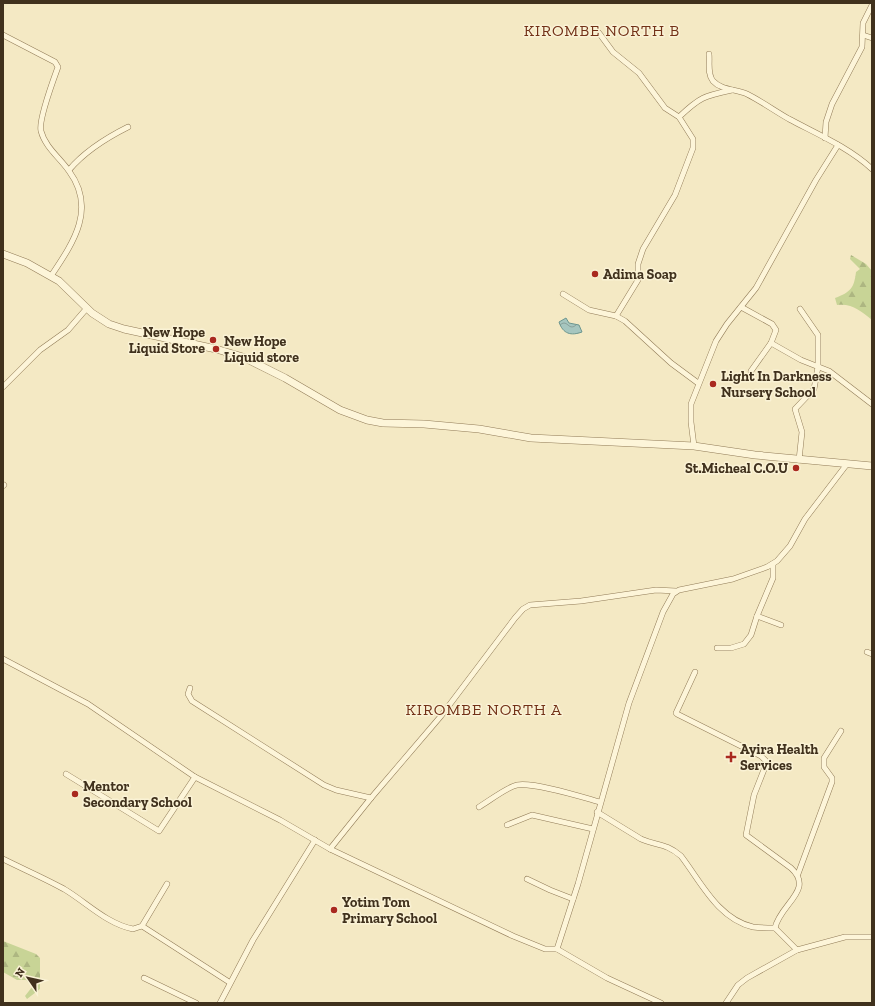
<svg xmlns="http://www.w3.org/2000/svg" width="875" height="1006" viewBox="0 0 875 1006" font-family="'Zilla Slab',serif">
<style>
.forest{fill:url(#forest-firs)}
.water{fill:url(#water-waves);stroke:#6c968f}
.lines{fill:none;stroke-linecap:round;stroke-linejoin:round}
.minor-casing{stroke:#917b57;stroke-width:6}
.tertiary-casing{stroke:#917b57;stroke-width:8}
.minor{stroke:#fdf5d9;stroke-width:5}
.tertiary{stroke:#fdf5d9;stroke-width:7}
.poi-dot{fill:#a9291f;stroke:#faf2d5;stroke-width:1.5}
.labels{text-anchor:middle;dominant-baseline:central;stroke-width:3;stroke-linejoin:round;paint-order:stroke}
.poi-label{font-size:14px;font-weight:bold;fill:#40311d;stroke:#faf2d5;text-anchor:start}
.quarter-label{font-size:16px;letter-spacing:1px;fill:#723117;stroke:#faf2d5}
</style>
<defs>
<pattern id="forest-firs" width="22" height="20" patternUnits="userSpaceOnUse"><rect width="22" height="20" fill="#c8d496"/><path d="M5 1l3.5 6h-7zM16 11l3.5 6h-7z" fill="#adb681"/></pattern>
<pattern id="water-waves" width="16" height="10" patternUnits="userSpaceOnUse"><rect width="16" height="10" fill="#a6c6bf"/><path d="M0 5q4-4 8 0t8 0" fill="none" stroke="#89a19b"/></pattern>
</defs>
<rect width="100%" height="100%" fill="#f4e9c4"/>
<!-- forest -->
<g class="forest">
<path d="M851,255L866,264L872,271V320C861,311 852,303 837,305L835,298C851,292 854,288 856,272L860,269L850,259Z"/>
<polygon points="3,941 36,954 40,958 40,989 27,999 25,996 32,987 26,980 17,980 3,972"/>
</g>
<!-- water -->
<path class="water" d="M566,318L569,323L579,325L582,332C571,336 563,334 559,322Z"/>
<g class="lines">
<defs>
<g id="minor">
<polyline points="599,33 613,52 639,73 665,108 679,117 693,139 693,148 675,195 643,249 638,264 638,280 616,316"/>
<path d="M3,35L55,62L58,67C54,78 38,121 41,131C45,147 60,158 69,171C97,209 73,243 51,276"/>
<polyline points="863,35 872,38"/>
<path d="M709,54C710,62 707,74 713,81C721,90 736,89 747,94C761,101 775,111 789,119C817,134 848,147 872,169"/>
<path d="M679,117C700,97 704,96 732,90"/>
<polyline points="825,138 826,122 832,104 862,47 863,23 872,5"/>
<path d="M69,170C85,151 106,138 128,127"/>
<polyline points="563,294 589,310 616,316 625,321 671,363 698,383"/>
<polyline points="741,307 772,324 776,330 771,343 751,371"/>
<polyline points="771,343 801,360 829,371 872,404"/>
<polyline points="3,387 40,350 68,330 87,308"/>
<polyline points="694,446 691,422 691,404 716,341 727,324 756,288 816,180 838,145"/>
<polyline points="799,460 802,432 795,409 814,389 818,367 818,335 800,309"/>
<polyline points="3,486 4,485"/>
<polyline points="757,616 781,625"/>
<polyline points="717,648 731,648 744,644 751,635 757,616 773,578 773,564"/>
<polyline points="867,652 872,654"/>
<polyline points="3,659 88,704 195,777 280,820 330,849 513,936 545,949 557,949 607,978 661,1003"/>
<path d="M695,672L676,713L677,714L761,756L767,762L754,795L746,835L791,868C815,890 780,904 775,928"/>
<polyline points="190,688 188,694 192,701 324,785 336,790 371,798"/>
<polyline points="66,774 159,831 195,777"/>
<path d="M479,807C489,801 507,787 517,785C535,782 582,797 600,802"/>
<path d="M597,812L641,839C657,846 666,843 681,856C701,882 718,919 753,927C760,928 768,928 775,928L797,950L845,937H872"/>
<polyline points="507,825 532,815 593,829"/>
<polyline points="330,849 371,798 441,716 515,618 523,609 530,605 581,601 656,590 676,591"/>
<path d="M3,859C23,869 44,878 64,889C86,902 107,924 133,929L142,926L167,884"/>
<polyline points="798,874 832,782 832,778 824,767 824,758 841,731"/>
<polyline points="527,879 550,890 573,899"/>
<polyline points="142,926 229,982"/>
<polyline points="557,949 578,884 629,703 663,612 673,594 679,590 733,579 767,567 777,561 790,546 805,519 847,464"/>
<polyline points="144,978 196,1003"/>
<polyline points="220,1003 253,940 315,840"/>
<polyline points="726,1003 738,985 747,978 797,950"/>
</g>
<polyline id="tertiary" points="3,254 27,263 59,281 92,313 109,324 124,329 216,349 243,357 285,378 340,410 367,420 383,423 424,424 479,429 531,438 694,446 755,455 872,466"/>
</defs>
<!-- minor casing -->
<use href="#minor" class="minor-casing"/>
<!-- tertiary casing -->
<use href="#tertiary" class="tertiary-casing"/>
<!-- minor -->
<use href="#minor" class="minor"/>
<!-- tertiary -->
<use href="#tertiary" class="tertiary"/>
</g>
<!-- markers -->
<g class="poi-dot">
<circle cx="595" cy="274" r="4"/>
<circle cx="213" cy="340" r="4"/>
<circle cx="216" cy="349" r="4"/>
<circle cx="713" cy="384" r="4"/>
<circle cx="796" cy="468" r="4"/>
<path d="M729 751h4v4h4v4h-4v4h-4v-4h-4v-4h4z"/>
<circle cx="75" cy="794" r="4"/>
<circle cx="334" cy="910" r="4"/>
</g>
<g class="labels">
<!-- poi labels -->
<g class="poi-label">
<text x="603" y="274">Adima Soap</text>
<text x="205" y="332" text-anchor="end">New Hope<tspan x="205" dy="16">Liquid Store</tspan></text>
<text x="224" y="341">New Hope<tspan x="224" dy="16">Liquid store</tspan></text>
<text x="721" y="376">Light In Darkness<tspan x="721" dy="16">Nursery School</tspan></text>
<text x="788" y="468" text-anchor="end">St.Micheal C.O.U</text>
<text x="740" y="749">Ayira Health<tspan x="740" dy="16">Services</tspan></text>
<text x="83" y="786">Mentor<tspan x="83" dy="16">Secondary School</tspan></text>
<text x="342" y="902">Yotim Tom<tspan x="342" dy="16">Primary School</tspan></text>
</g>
<!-- quarter labels -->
<g class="quarter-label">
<text x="602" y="30">KIROMBE NORTH B</text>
<text x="484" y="709">KIROMBE NORTH A</text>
</g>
</g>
<!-- border -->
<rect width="875" height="1006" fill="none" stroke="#40311d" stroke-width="8"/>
<!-- north arrow -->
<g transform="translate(28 978) rotate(304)" stroke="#faf2d5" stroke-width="3" paint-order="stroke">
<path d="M0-3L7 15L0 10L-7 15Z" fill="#40311d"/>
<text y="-6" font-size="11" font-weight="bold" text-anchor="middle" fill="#40311d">N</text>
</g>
</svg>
